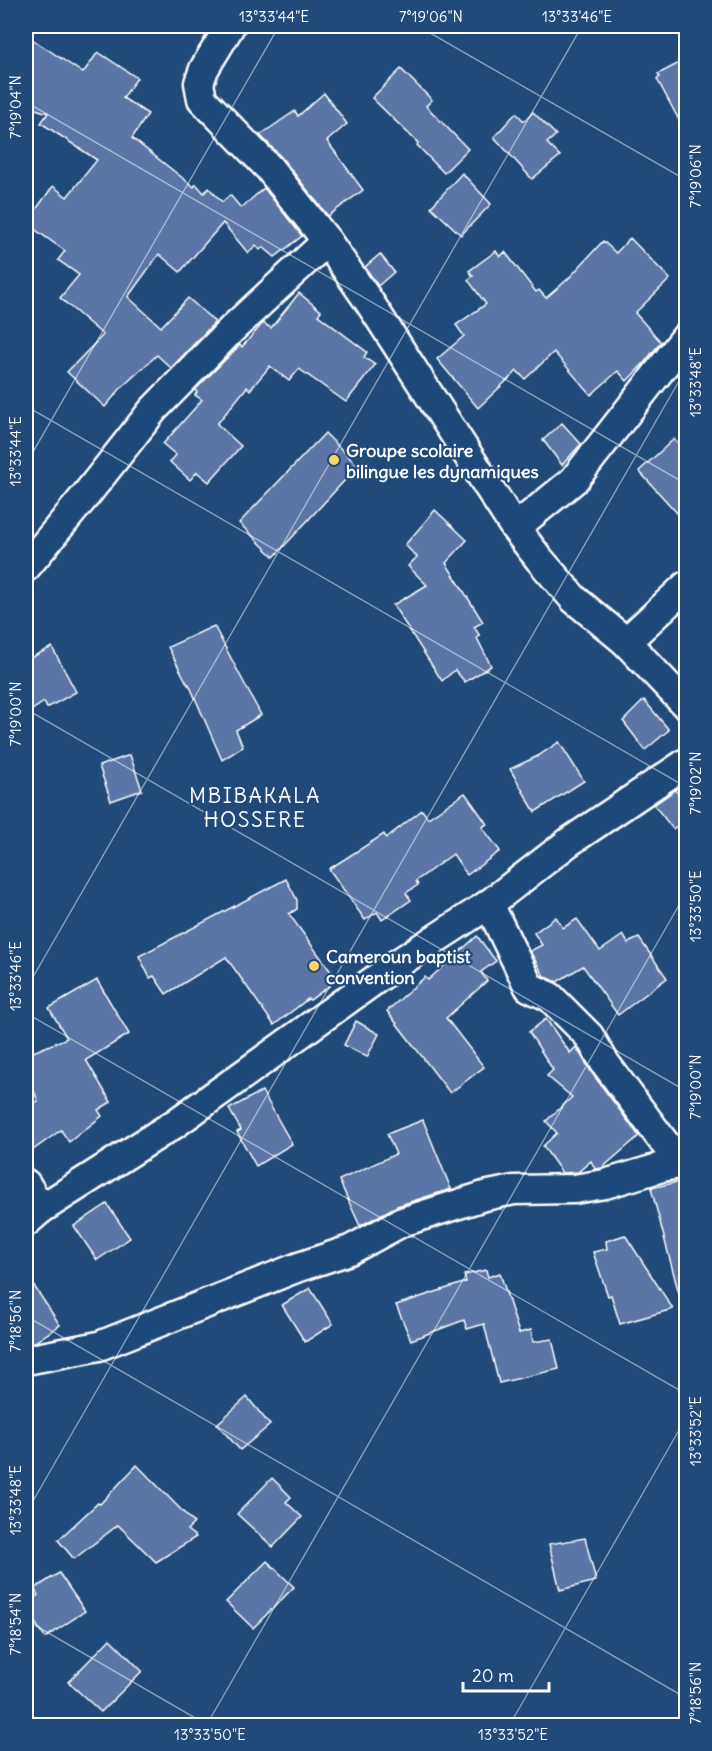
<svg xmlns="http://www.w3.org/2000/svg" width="712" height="1751" viewBox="0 0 712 1751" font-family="Delius,sans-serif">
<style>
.building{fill:#5a75a6;stroke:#fff;stroke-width:1.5}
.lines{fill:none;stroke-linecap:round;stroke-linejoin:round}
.minor-casing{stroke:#fff;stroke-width:33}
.minor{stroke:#1f4a7a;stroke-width:28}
.ticks{fill:none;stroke:#fff;stroke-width:1.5;stroke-opacity:0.45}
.poi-dot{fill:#ffd166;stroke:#1f4a7a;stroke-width:2}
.labels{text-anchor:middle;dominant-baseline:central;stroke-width:4.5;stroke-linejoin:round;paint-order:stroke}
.poi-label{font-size:18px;font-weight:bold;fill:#fff;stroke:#1f4a7a;text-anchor:start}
.quarter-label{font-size:21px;letter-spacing:1.5px;fill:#fff;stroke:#1f4a7a}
.neatline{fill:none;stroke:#fff;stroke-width:2}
.ticks-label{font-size:15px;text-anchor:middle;fill:#fff}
</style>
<rect width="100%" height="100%" fill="#1f4a7a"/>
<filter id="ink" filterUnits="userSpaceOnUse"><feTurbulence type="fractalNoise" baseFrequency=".0167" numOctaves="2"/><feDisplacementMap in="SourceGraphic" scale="12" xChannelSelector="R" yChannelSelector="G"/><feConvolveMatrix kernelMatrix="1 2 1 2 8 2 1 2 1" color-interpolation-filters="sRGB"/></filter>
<g filter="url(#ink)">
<!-- building -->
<g class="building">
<polygon points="26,35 83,73 98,52 137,78 123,98 148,114 132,138 194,187 196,184 204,193 209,188 222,202 230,195 241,208 264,188 302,236 275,257 263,247 260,250 256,245 248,253 223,223 180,272 159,254 128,297 161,327 188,298 215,322 171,368 157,355 122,387 105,407 67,372 103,335 60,298 79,275 58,260 65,251 26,223 53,186 67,197 97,160 41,123 48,113 26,106"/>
<polygon points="687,59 687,135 657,79 660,77 658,74"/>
<polygon points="401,69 432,100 426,106 468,149 444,173 417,145 418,143 372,98"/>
<polygon points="324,93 347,124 327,141 363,190 328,216 282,158 260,135 295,111 298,116"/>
<polygon points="533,112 556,135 547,143 560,156 532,179 494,137 516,113 524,121"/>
<polygon points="462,173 491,204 461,235 431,207"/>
<polygon points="630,238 670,279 635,313 661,342 644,363 627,381 618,371 591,395 554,352 525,379 517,371 478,408 437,359 464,336 456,325 486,304 468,280 473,276 469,271 496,251 500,257 505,252 536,292 539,290 546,298 569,278 603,241 616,253"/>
<polygon points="380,254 394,272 378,286 365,267"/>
<polygon points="299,293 321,311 318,315 367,352 364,357 375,365 346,402 299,369 289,381 270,366 250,390 247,387 217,424 241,446 209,482 197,472 190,480 170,462 176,455 163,444 202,400 195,395 197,392 195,390 240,345 242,347 263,323 271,328"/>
<polygon points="562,423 581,444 562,465 543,440"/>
<polygon points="325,433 358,466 274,557 239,523"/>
<polygon points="674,439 687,454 687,524 639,471"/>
<polygon points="435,510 467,540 446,563 483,622 474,627 480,636 477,638 491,666 465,682 455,670 442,681 393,605 427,585 408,566 417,557 405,545"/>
<polygon points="214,626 261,715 236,730 243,747 222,760 189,684 188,685 168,647"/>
<polygon points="52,647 76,692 47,708 44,702 26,714 26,660"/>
<polygon points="644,700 669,730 645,750 623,721"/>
<polygon points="559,742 584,781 535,812 510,769 538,756"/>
<polygon points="130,755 142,790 111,801 99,766"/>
<polygon points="675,790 687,805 687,818 673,829 654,805"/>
<polygon points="465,793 487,824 482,827 500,851 467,875 453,854 416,881 418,885 406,893 411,900 382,920 377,912 365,920 329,869 384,834 386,838 422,810 428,818"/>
<polygon points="286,879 297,900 297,909 289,914 337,980 310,1000 308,999 274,1025 226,957 166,994 154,976 150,978 139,956"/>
<polygon points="556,917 563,928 577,919 600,951 623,935 628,943 639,938 667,978 618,1015 583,966 557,982 544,976 530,951 542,945 534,933"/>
<polygon points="477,936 496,961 481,972 487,981 446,1018 484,1067 450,1093 387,1011 425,977 428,980"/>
<polygon points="97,980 129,1034 86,1060 111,1102 98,1110 102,1116 69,1142 61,1130 26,1155 26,1109 38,1101 26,1071 26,1055 67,1038 49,1008"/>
<polygon points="546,1019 570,1053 576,1047 592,1073 639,1136 602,1168 595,1169 591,1161 578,1172 562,1173 543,1146 557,1133 546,1121 572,1097 547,1076 553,1070 529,1032"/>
<polygon points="356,1021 379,1034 367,1057 344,1045"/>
<polygon points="262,1091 292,1144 256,1166 237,1132 241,1130 229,1109"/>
<polygon points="423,1120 451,1189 397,1206 360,1226 339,1180 396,1154 387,1134"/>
<polygon points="687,1180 687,1293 679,1294 651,1188"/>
<polygon points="107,1204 130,1238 97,1260 74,1226"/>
<polygon points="625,1235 673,1309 620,1324 611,1295 608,1296 593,1252 607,1249 606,1241"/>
<polygon points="486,1270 488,1277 500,1273 519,1333 531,1330 533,1342 552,1339 559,1369 499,1383 484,1324 467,1329 464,1320 411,1340 396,1305 466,1282 464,1275"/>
<polygon points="26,1274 60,1325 35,1342 26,1343"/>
<polygon points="310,1288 333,1324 305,1342 282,1305"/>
<polygon points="247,1397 270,1425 240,1450 217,1424"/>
<polygon points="137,1465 194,1523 187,1530 196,1537 156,1562 118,1525 74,1559 58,1540 98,1503 100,1504"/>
<polygon points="272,1478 291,1497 286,1502 302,1517 273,1547 237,1514"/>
<polygon points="585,1538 596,1581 560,1590 549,1544"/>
<polygon points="267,1561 294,1587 253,1628 226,1602"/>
<polygon points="59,1573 85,1611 45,1638 26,1609 26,1604 38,1595 34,1589"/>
<polygon points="110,1639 142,1671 101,1712 68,1682"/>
</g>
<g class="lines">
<defs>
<g id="minor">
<polyline points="230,26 204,69 199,83 202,99 269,168 327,241 370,303 515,528 540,560 574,599 626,642 686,705"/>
<polyline points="515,528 574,480 686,337"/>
<polyline points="26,567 86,495 153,410 233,328 327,241"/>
<polyline points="626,642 686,586"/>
<polyline points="489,904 529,987 550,997 589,1036 605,1063 681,1165"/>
<polyline points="26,1184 41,1209"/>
<polyline points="26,1222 41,1209 176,1123 397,964 489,904 569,842 686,763"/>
<polyline points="26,1360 99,1346 296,1268 350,1250 402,1222 484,1196 514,1190 574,1189 605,1184 662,1167 686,1163"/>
</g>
</defs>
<!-- minor casing -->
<use href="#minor" class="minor-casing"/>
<!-- minor -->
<use href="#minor" class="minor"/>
</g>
</g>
<!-- ticks -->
<path class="ticks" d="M418,26L686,180M26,102L686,484M26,406L686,787M26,464L279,26M26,709L686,1091M26,989L582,26M26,1013L686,1394M26,1316L686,1698M26,1513L686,369M26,1620L209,1726M206,1726L686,893M509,1726L686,1418"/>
<!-- markers -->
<g class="poi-dot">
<circle cx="334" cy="460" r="6"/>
<circle cx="314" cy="966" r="6"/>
</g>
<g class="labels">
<!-- poi labels -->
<g class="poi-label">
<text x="346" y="450">Groupe scolaire<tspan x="346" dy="21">bilingue les dynamiques</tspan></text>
<text x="326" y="956">Cameroun baptist<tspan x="326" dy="21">convention</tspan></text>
</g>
<!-- quarter labels -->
<g class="quarter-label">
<text x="255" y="795">MBIBAKALA<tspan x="255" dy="24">HOSSERE</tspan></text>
</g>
</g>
<!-- margin -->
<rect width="712" height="1751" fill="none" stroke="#1f4a7a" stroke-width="66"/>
<!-- scale -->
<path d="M463 1682v9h86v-9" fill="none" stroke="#ffffff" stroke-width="3"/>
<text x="472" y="1682" font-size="18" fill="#ffffff" stroke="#1f4a7a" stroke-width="4.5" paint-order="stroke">20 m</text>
<rect x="33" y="33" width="646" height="1685" class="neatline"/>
<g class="ticks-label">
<text x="274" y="22">13°33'44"E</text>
<text x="431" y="22">7°19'06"N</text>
<text x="577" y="22">13°33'46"E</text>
<text transform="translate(16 107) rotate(-90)" y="5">7°19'04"N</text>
<text transform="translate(696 176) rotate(-90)" y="5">7°19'06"N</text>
<text transform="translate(696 382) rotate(-90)" y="5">13°33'48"E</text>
<text transform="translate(16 451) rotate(-90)" y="5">13°33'44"E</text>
<text transform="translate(16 714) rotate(-90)" y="5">7°19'00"N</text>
<text transform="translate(696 783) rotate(-90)" y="5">7°19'02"N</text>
<text transform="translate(696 906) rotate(-90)" y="5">13°33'50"E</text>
<text transform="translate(16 976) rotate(-90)" y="5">13°33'46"E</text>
<text transform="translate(696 1087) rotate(-90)" y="5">7°19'00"N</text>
<text transform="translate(16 1321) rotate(-90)" y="5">7°18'56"N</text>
<text transform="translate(696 1431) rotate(-90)" y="5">13°33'52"E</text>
<text transform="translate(16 1500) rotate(-90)" y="5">13°33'48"E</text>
<text transform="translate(16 1624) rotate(-90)" y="5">7°18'54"N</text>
<text transform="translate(696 1693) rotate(-90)" y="5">7°18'56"N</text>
<text x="210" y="1740">13°33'50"E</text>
<text x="513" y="1740">13°33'52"E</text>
</g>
</svg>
